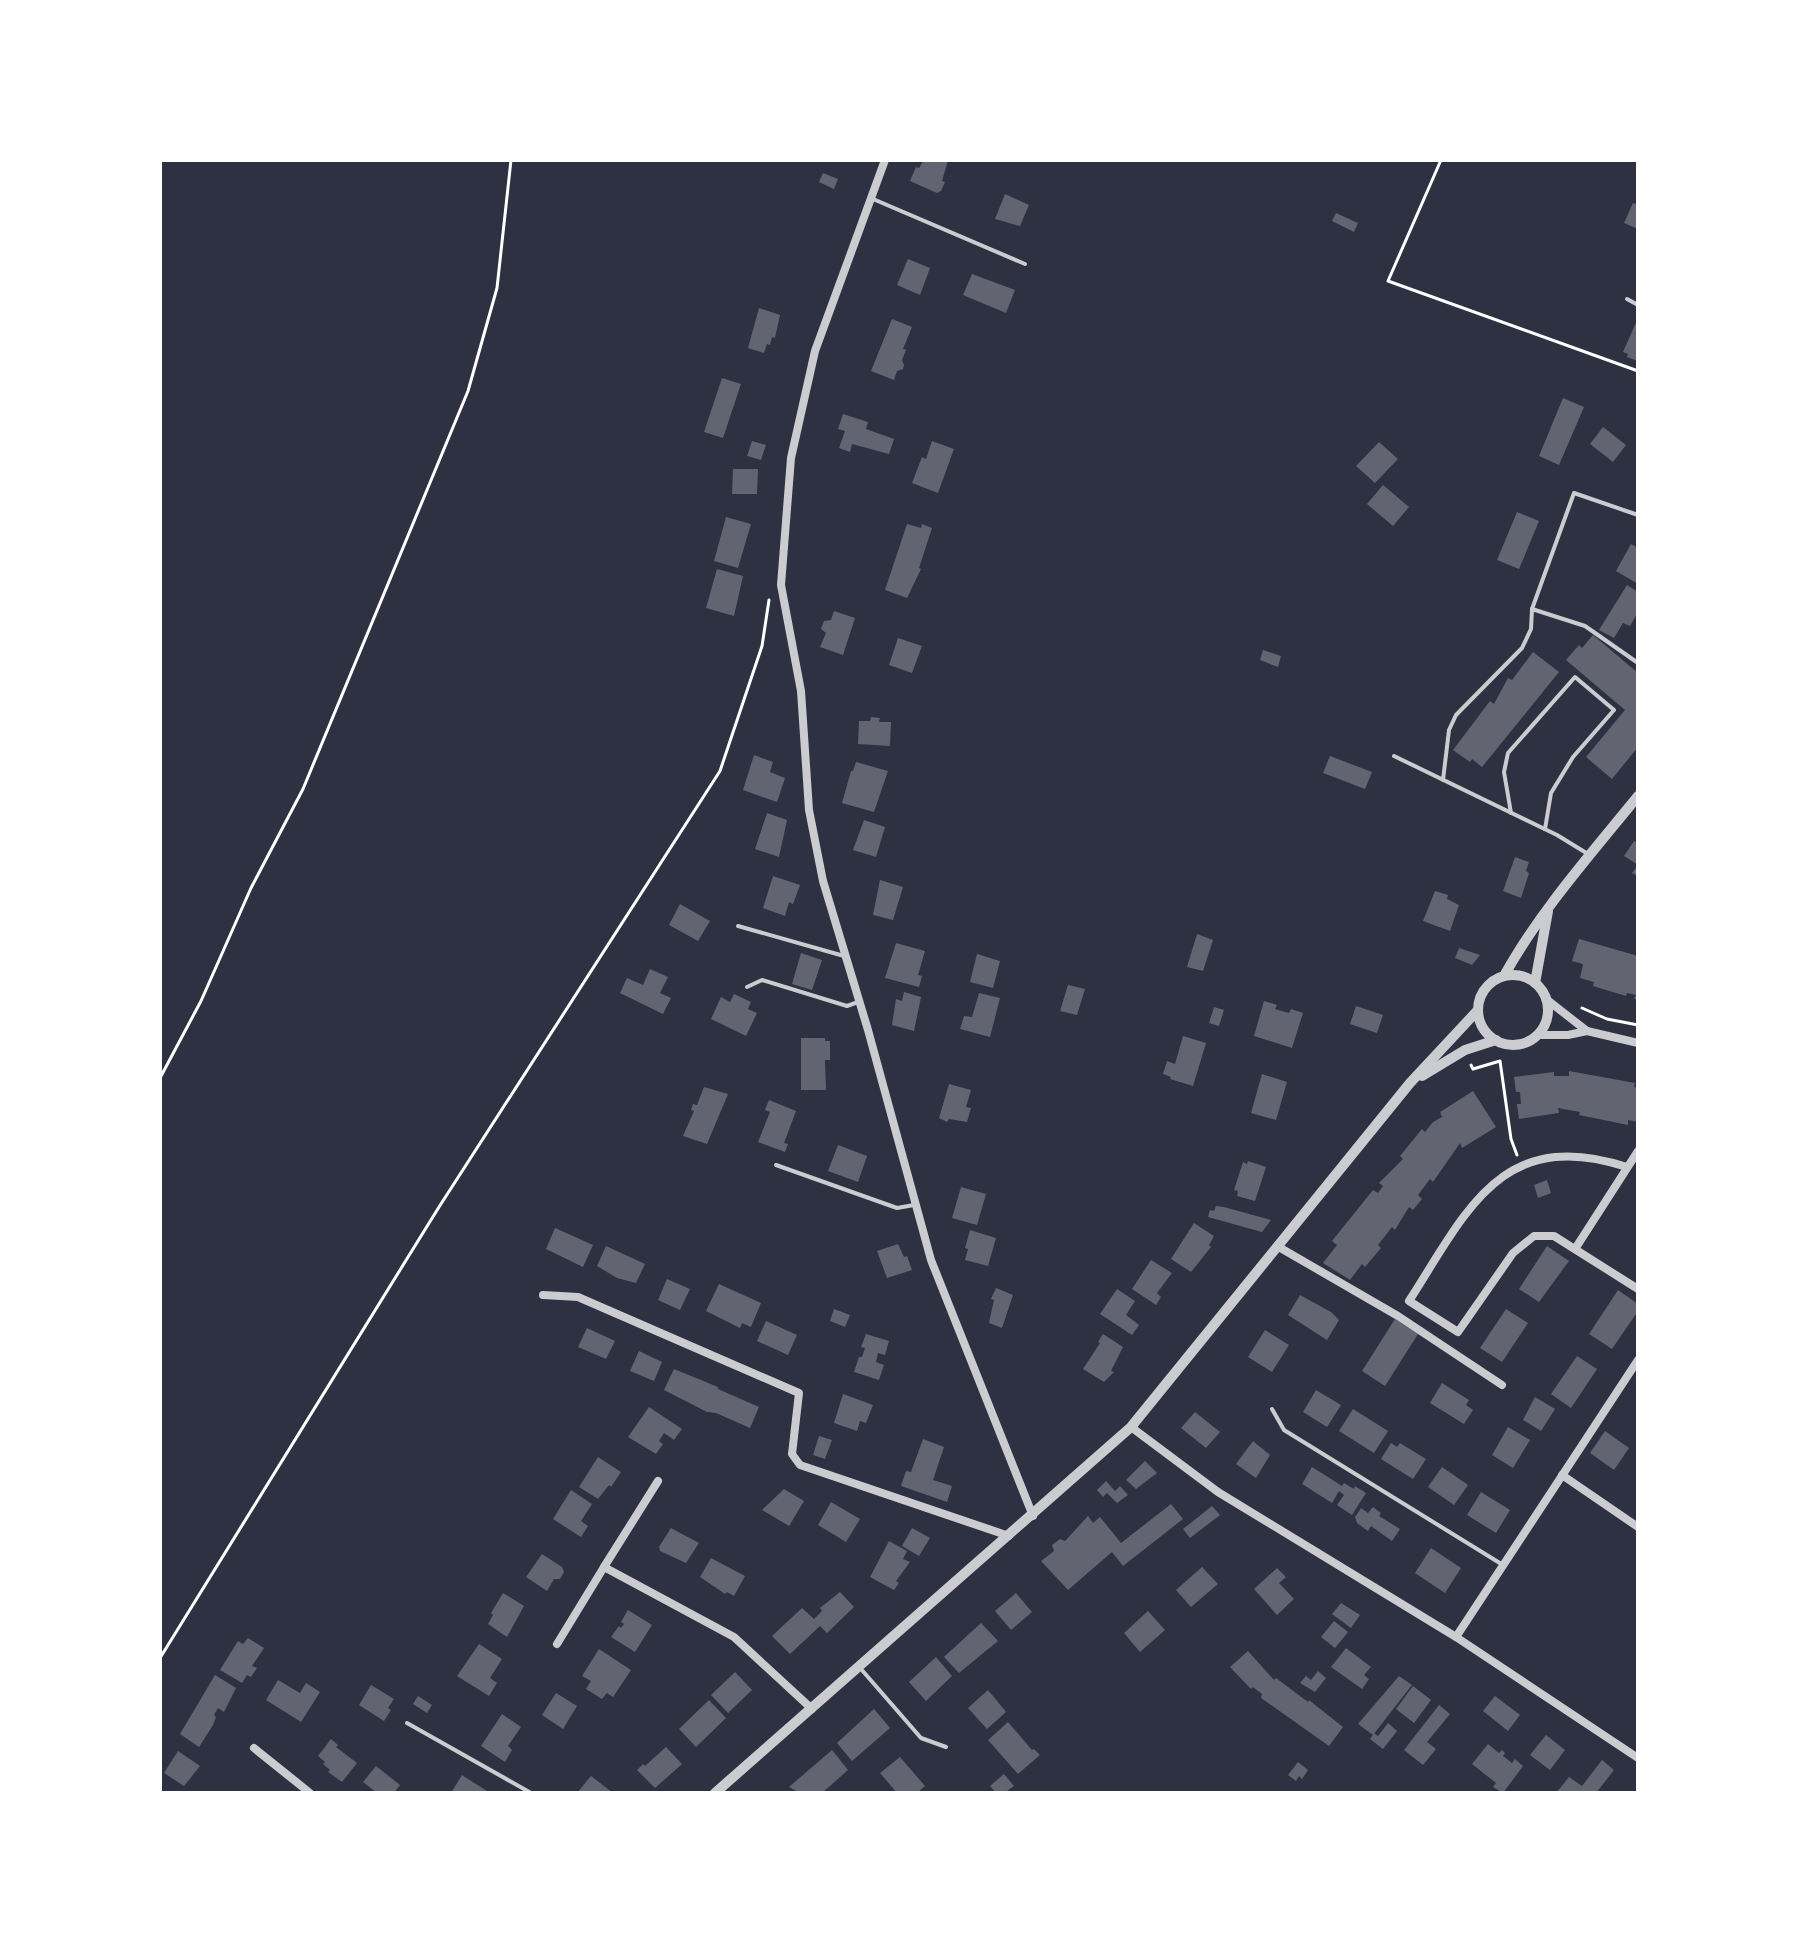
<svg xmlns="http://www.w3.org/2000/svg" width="1798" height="1953" viewBox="0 0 1798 1953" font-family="Raleway,sans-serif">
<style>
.building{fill:#626471}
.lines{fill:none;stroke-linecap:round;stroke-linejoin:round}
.path{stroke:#fff;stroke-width:3}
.service{stroke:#caccd0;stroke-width:4}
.minor{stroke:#caccd0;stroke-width:8}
.tertiary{stroke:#caccd0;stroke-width:10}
</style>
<rect width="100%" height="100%" fill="#2d3142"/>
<!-- building -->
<g class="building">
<polygon points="928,160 948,160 942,181 945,182 941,191 937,193 910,181 916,167 919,168 923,161 927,162"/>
<polygon points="823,173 838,179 834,189 819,182"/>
<polygon points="1005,194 1029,205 1020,226 995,219"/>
<polygon points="1633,203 1638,205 1638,229 1624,223"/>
<polygon points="1336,213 1358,223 1354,232 1332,221"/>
<polygon points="908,259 930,268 920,295 897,285"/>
<polygon points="972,274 1015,290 1006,313 963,295"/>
<polygon points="759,308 780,315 775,338 772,337 770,345 767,344 764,353 748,348"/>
<polygon points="1638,318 1638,361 1627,357 1628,354 1623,352"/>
<polygon points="892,319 912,327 903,349 906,350 902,360 904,365 903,369 897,371 894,380 871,371"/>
<polygon points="722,378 741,384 723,438 704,432"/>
<polygon points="1563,398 1584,407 1559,465 1539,456"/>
<polygon points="843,414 868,422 866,429 894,439 889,454 852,444 850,452 839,448 845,431 838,429"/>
<polygon points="1603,427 1626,445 1613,462 1590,444"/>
<polygon points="752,441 766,445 761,460 747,456"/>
<polygon points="932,441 954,449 938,493 912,483 922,457 926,459"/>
<polygon points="1379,442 1398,459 1375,483 1356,466"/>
<polygon points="733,469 758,469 757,494 732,494"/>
<polygon points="1383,485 1409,507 1393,526 1367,504"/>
<polygon points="1517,512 1539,521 1519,569 1497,560"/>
<polygon points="726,517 751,524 738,568 714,561"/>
<polygon points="907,524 921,528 922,524 932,528 919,568 921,569 907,598 885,590"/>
<polygon points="1631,544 1638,548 1638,584 1616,571"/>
<polygon points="717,569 743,576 734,616 706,608"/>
<polygon points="1627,585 1638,592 1638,612 1630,626 1623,623 1614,638 1599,630"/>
<polygon points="834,611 855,618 843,655 820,647 826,633 821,629 824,621 831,620"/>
<polygon points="1593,635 1638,673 1638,747 1612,779 1586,757 1625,710 1566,660 1579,645 1582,648"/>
<polygon points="898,638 922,646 912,673 889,665"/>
<polygon points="1263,650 1281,656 1278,667 1260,660"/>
<polygon points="1533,652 1559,672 1482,767 1472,759 1470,762 1453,750 1490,701 1494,704 1508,678 1512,680"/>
<polygon points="871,717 880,718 879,722 891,722 890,746 858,744 859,721 870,721"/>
<polygon points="754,755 773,762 770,772 785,778 777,802 743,790"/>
<polygon points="1330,756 1372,772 1365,789 1323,773"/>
<polygon points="856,762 888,771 874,812 842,803 851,771 853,771"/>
<polygon points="767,813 787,820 779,857 755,849"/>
<polygon points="864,820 885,827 876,857 853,850"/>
<polygon points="1634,841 1638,843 1638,876 1632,873 1638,865 1624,856"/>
<polygon points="1515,857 1529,862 1526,871 1529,873 1521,898 1503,891"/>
<polygon points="773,876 800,885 793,904 789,902 785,916 763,908"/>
<polygon points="880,880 903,887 893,920 873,915"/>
<polygon points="1435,891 1448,895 1447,899 1459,905 1450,931 1423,921"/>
<polygon points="680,904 710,921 698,941 669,925"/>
<polygon points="1197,934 1213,940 1203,971 1187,967"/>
<polygon points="1579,939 1638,956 1638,1000 1634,999 1636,995 1627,993 1626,996 1593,986 1594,982 1580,978 1583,964 1572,961"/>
<polygon points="896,943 925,951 918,975 922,976 919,987 885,978"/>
<polygon points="1459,948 1480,955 1472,965 1455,958"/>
<polygon points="801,953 822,960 812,990 792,984"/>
<polygon points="977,954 1000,961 993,988 970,982"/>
<polygon points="650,969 668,977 660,993 671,998 663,1014 620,993 627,978 643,985"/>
<polygon points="1068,985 1085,989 1077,1015 1060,1011"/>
<polygon points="904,992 921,997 914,1031 892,1025 896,999 902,1001"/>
<polygon points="979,993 1000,998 990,1037 960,1029 964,1016 972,1017"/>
<polygon points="734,994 751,1002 748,1009 757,1013 746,1036 711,1019 721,997 730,1002"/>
<polygon points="1264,1001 1277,1005 1275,1009 1289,1013 1291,1009 1303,1013 1292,1048 1254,1036"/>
<polygon points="1356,1006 1383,1015 1377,1033 1350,1024"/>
<polygon points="1214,1007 1224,1010 1219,1026 1209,1023"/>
<polygon points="1183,1036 1206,1043 1193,1086 1170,1079 1171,1077 1163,1074 1167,1061 1175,1064"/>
<polygon points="801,1038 825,1038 825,1041 830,1041 830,1060 825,1060 826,1090 801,1090"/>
<polygon points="1569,1071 1635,1083 1634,1087 1638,1088 1638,1122 1628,1120 1628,1125 1579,1115 1580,1112 1558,1108 1559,1113 1519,1119 1517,1104 1521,1104 1520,1092 1516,1092 1514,1077 1554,1072 1554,1076 1569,1076"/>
<polygon points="1262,1074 1287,1082 1276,1120 1251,1113"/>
<polygon points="949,1084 971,1090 966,1107 971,1108 967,1122 949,1119 947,1122 939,1118"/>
<polygon points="704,1087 728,1094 707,1144 683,1136 694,1111 691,1110 693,1104 697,1105"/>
<polygon points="1473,1091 1496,1127 1462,1148 1460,1143 1433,1182 1430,1179 1418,1195 1422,1199 1413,1210 1409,1207 1395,1230 1392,1227 1378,1245 1381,1248 1365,1267 1362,1264 1350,1280 1323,1263 1337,1245 1332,1241 1373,1190 1378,1193 1383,1186 1379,1183 1403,1159 1400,1156 1422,1129 1425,1132 1433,1122 1442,1117 1440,1112"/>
<polygon points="769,1100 796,1111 784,1143 788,1144 785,1152 758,1142 770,1112 765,1110"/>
<polygon points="838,1145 867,1156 858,1182 828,1171"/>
<polygon points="1248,1161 1266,1167 1255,1201 1237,1196 1238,1191 1234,1190 1243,1162 1247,1164"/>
<polygon points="1547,1180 1551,1193 1538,1198 1534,1185"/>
<polygon points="961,1187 986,1194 977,1225 952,1218"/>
<polygon points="1216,1206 1224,1207 1271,1220 1262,1232 1208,1217 1210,1210 1214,1211"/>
<polygon points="1194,1223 1214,1236 1209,1245 1211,1247 1191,1272 1171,1259"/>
<polygon points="555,1228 593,1245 583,1267 546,1249"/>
<polygon points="970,1230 996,1238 988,1266 965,1260 968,1249 965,1248"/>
<polygon points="898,1244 904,1257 907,1256 912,1270 887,1278 877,1251"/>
<polygon points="606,1246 645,1264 636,1283 617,1278 597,1266"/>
<polygon points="1547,1246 1569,1261 1539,1302 1519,1289"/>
<polygon points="1151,1260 1172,1273 1157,1293 1161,1297 1156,1305 1132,1289"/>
<polygon points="667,1279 690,1289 680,1310 658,1300"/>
<polygon points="719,1284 761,1303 751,1327 742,1323 740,1328 706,1311"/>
<polygon points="996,1288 1013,1295 1002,1328 989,1323 994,1300 991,1299"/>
<polygon points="1117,1289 1135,1301 1126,1315 1139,1325 1132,1335 1100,1314"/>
<polygon points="1618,1290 1638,1304 1638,1311 1612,1349 1589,1334"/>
<polygon points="1300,1295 1331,1312 1339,1320 1327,1340 1288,1315"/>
<polygon points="834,1309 850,1315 845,1327 830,1321"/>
<polygon points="1506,1309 1528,1323 1502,1362 1480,1348"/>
<polygon points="1395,1319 1418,1334 1385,1386 1362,1371"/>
<polygon points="766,1321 797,1335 788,1355 757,1341"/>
<polygon points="587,1328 615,1341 606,1359 578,1347"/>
<polygon points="1265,1330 1289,1345 1272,1372 1248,1357"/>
<polygon points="866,1334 889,1341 885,1355 878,1353 876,1362 884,1365 879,1380 854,1372 859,1357 862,1357 865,1348 861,1347"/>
<polygon points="1103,1334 1123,1347 1111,1371 1114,1372 1104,1382 1083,1369 1100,1343 1098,1342"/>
<polygon points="639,1351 662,1362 654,1381 630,1371"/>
<polygon points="1577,1356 1597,1369 1571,1408 1551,1394"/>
<polygon points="674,1369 718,1387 718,1389 759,1407 750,1428 716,1413 707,1412 664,1390"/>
<polygon points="1442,1383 1469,1400 1466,1405 1473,1410 1464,1424 1430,1403"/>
<polygon points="1316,1390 1341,1405 1327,1427 1303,1412"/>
<polygon points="843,1394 873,1405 866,1423 860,1421 857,1431 834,1423"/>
<polygon points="1535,1397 1555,1409 1541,1431 1523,1420"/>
<polygon points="649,1407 682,1429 674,1440 664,1433 659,1441 663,1444 656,1454 628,1437"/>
<polygon points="1353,1409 1388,1431 1374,1453 1339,1431"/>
<polygon points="1195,1412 1220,1432 1206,1448 1181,1428"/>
<polygon points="1508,1427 1530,1440 1513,1468 1492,1455"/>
<polygon points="1605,1431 1629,1448 1614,1470 1590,1453"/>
<polygon points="819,1436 832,1440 825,1459 813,1455"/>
<polygon points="923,1439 944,1447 933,1480 952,1486 947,1502 901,1486 906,1471 911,1472"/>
<polygon points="1253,1441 1270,1455 1256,1478 1236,1464"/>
<polygon points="1391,1443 1397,1447 1400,1443 1426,1459 1413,1479 1381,1459"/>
<polygon points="598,1457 621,1472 611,1487 609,1485 598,1499 579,1487"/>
<polygon points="1145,1461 1157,1473 1136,1489 1126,1480"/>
<polygon points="1312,1467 1342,1486 1344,1483 1354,1489 1355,1486 1366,1493 1352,1515 1337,1505 1344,1495 1339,1491 1332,1503 1302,1484"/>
<polygon points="1442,1467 1468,1485 1454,1505 1428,1487"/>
<polygon points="1106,1481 1115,1491 1120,1486 1128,1495 1117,1503 1107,1493 1103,1497 1097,1490"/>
<polygon points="784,1489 804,1501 789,1526 762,1510"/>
<polygon points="571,1490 592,1504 581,1521 588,1526 581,1537 553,1519"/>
<polygon points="1481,1492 1510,1510 1496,1533 1467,1515"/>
<polygon points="831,1502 860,1519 846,1542 818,1525"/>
<polygon points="1171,1504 1183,1519 1123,1566 1112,1552 1068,1590 1041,1561 1054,1551 1052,1545 1060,1539 1065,1541 1088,1516 1093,1523 1100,1517 1121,1543"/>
<polygon points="1212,1506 1220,1515 1190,1538 1183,1529"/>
<polygon points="1373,1507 1381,1513 1379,1516 1400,1529 1392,1541 1371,1526 1368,1531 1357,1523 1355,1517 1361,1508 1368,1513"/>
<polygon points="671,1528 699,1543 686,1563 660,1551 659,1547"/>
<polygon points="912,1528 930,1538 919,1556 902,1546"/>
<polygon points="889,1541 907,1551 903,1559 910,1562 896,1581 899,1583 894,1590 870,1577"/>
<polygon points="1431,1548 1461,1568 1445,1593 1415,1573"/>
<polygon points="542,1554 562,1567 564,1572 560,1579 554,1579 547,1591 526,1577"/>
<polygon points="711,1558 745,1576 734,1596 727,1592 725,1594 700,1577"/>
<polygon points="1202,1567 1218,1584 1191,1607 1176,1590"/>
<polygon points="1277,1568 1286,1577 1279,1583 1294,1599 1277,1615 1254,1589"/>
<polygon points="840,1592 854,1607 827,1633 820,1626 790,1654 772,1636 802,1608 814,1619 822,1611 820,1608"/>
<polygon points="503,1593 524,1606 507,1637 488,1624 493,1615 491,1613"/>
<polygon points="1016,1593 1032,1612 1011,1630 995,1611"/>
<polygon points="1341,1603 1360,1615 1351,1628 1332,1614"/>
<polygon points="628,1610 652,1625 635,1652 611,1637 619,1626 621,1628 624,1624 621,1622"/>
<polygon points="1148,1611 1165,1630 1140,1652 1124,1633"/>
<polygon points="1334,1621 1348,1632 1335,1648 1321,1637"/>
<polygon points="981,1623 998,1641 959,1673 944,1657"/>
<polygon points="248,1638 264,1648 252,1666 257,1668 251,1677 247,1675 242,1683 220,1670 238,1641 243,1644"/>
<polygon points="479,1644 502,1659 490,1678 497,1683 489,1696 457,1676"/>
<polygon points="1346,1648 1371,1667 1364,1675 1369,1679 1362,1689 1331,1667"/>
<polygon points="599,1649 631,1670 613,1697 607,1693 602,1699 586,1689 591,1681 582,1676"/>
<polygon points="1248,1651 1274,1680 1276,1678 1308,1702 1309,1700 1343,1727 1329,1746 1261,1698 1262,1694 1253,1687 1251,1689 1230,1667"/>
<polygon points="936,1657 952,1676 926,1701 909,1682"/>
<polygon points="1318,1671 1326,1678 1315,1692 1300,1683 1306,1676 1311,1680"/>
<polygon points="735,1672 752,1690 728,1713 711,1695"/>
<polygon points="215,1675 236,1688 224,1712 218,1708 214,1715 216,1717 213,1725 199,1747 180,1734"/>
<polygon points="1399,1676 1412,1685 1373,1735 1358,1724"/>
<polygon points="278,1680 300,1693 306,1683 320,1692 301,1722 266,1700"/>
<polygon points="371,1685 394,1699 388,1708 391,1710 384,1721 359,1705"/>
<polygon points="1413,1686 1431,1700 1414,1723 1396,1709"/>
<polygon points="988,1690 1006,1712 987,1729 968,1708"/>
<polygon points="556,1693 577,1706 563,1729 542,1715"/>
<polygon points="418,1696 432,1705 427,1713 413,1704"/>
<polygon points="1495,1696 1520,1715 1508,1731 1483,1711"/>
<polygon points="709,1700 726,1718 696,1747 679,1729"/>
<polygon points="1439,1705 1450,1714 1427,1742 1436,1749 1423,1765 1404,1750"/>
<polygon points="874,1709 890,1728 852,1761 837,1743"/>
<polygon points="502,1714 521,1727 508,1746 512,1750 505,1762 481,1746"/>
<polygon points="1008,1722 1032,1750 1034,1749 1040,1755 1018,1774 988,1740"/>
<polygon points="1388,1723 1397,1731 1383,1749 1370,1739 1374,1733 1378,1736"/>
<polygon points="1546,1735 1565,1750 1550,1770 1530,1755"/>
<polygon points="331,1739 338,1745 336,1747 357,1763 342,1782 328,1772 330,1770 323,1764 325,1762 318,1756"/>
<polygon points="1488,1744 1499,1753 1502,1750 1505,1753 1503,1756 1512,1763 1515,1759 1523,1766 1503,1793 1493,1787 1496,1783 1472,1764"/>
<polygon points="666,1747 682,1764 655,1788 637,1770 643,1764 645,1766"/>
<polygon points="832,1750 848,1770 822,1793 800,1793 789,1787"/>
<polygon points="178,1751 200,1766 184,1786 164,1773"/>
<polygon points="900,1757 925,1786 917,1793 897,1793 880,1773"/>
<polygon points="1602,1760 1614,1770 1596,1793 1556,1793 1569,1777 1582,1786"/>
<polygon points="1298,1762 1308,1770 1302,1779 1299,1776 1296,1781 1288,1775"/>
<polygon points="376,1766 400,1785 394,1793 377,1793 363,1782"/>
<polygon points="1004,1774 1014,1786 1004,1793 996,1793 990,1786"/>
<polygon points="462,1775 490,1793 451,1793"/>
<polygon points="591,1776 613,1793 577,1793"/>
</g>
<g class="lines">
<!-- path -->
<g class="path">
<polyline points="1441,160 1388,281 1638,371"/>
<polyline points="1582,1008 1607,1019 1638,1025"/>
<polyline points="1471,1065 1473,1069 1500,1061 1511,1139 1517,1155"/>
<polyline points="160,1078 201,1001 251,888 303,789 468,391 497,288 511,160"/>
<polyline points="160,1658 439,1207 720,771 762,646 769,600"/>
</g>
<!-- service -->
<g class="service">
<polyline points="873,199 1025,264"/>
<polyline points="1627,299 1638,305"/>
<polyline points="1532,609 1574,493 1638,515"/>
<polyline points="1394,756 1557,835 1588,854"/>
<polyline points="1443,780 1449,730 1456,715 1522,648 1531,629 1532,609 1585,626 1638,663"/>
<polyline points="1511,813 1504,772 1508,753 1575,677 1614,710 1573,757 1551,793 1545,829"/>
<polyline points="738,926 844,956"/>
<polyline points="747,987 762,980 847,1006 858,1002"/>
<polyline points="776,1165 897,1208 914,1205"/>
<polyline points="1272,1409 1284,1430 1503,1565"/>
<polyline points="861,1669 921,1738 946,1747"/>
<polyline points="407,1723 531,1793"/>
</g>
<!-- minor -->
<g class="minor">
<polyline points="885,160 815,351 791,458 781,585 801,691 809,810 823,881 868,1030 931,1260 1033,1516"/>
<polyline points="1546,999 1587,1031"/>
<polyline points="1537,1035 1568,1035 1587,1031 1638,1043"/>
<path d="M1627,1167C1501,1126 1467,1211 1409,1301L1458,1332L1513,1253L1534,1236H1554L1638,1289"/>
<polyline points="1277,1246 1398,1316 1502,1385"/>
<polyline points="1575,1249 1638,1151"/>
<polyline points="543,1295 578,1297 799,1393 792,1454 800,1465 1009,1536"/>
<polyline points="1131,1427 1218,1492 1456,1637 1638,1758"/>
<polyline points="1562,1475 1638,1527"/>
<polyline points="604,1567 658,1481"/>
<polyline points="1456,1637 1638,1360"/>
<polyline points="557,1644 604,1567 734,1637 812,1709"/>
<polyline points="254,1748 310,1793"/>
</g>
<!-- tertiary -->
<g class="tertiary">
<circle cx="1513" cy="1010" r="35"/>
<path d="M1504,976C1540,911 1591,854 1638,796"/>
<polyline points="1535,983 1548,911"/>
<polyline points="1422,1076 1465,1050 1496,1040"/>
<polyline points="715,1793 1131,1427 1410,1083 1478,1010"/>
</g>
</g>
<!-- border -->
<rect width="1798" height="1953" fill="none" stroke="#ffffff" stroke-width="324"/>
</svg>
